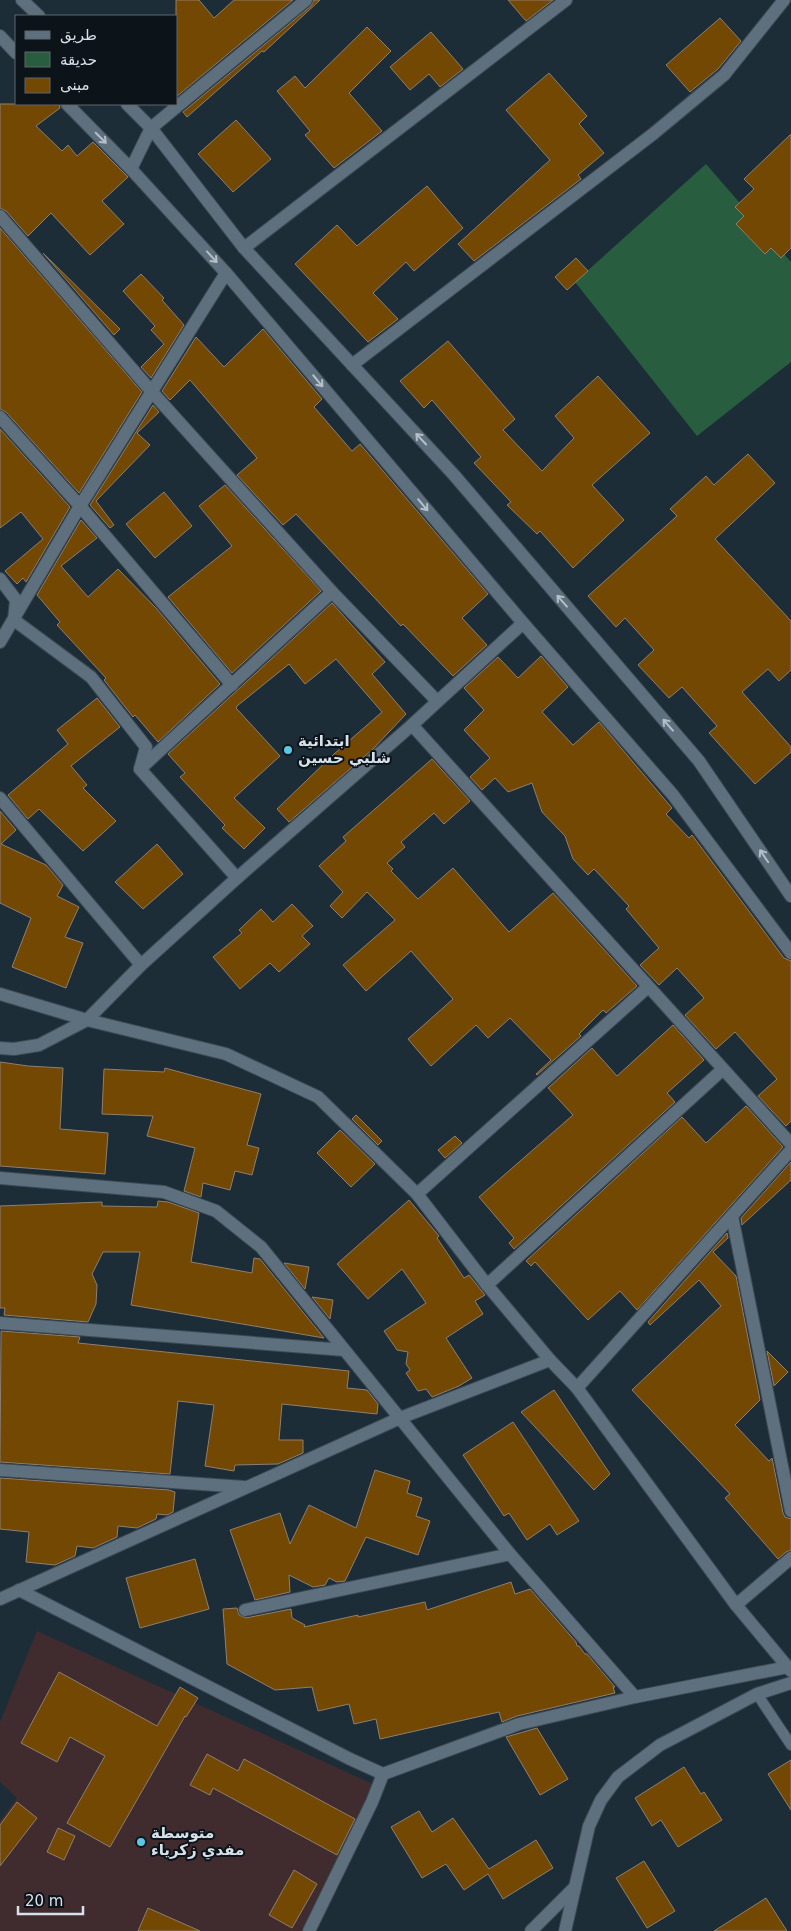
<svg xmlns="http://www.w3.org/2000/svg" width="791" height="1931" viewBox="0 0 791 1931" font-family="'DejaVu Sans','Noto Sans Arabic',sans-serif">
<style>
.education{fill:#402c2f}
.green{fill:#285d3f}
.building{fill:#724802;stroke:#8e7f6e}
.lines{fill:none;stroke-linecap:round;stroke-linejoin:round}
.service-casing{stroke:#3c4a54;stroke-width:12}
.minor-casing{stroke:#3c4a54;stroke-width:14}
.service{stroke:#5e707d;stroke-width:10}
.minor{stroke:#5e707d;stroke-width:12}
.oneway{stroke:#b3bfc9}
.poi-dot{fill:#58c8e4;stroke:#0d1419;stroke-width:2}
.labels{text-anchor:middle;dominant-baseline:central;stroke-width:4;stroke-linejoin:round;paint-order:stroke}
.poi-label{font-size:15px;font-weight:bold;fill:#d7e1e9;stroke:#0d1419;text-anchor:start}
</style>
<rect width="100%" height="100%" fill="#1d2d38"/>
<!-- education -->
<polygon class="education" points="37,1631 375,1785 303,1931 0,1931 0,1821 17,1798 0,1782 0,1722"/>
<!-- green -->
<polygon class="green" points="706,164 791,262 791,362 697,436 575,282"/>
<!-- building -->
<g class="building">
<polygon points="176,0 199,0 214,18 234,0 293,0 176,97"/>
<polygon points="314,0 320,0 264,52 262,51 187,117 183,112 311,6"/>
<polygon points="508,0 553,0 526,21"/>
<polygon points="720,18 741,41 718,69 690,92 666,65"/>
<polygon points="367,27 391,51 349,93 382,131 334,168 305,135 310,131 277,91 295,76 305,88"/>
<polygon points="431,32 463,69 440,87 429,74 410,90 390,67"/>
<polygon points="549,73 587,116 579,124 604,153 578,175 581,179 474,261 458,244 550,160 506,110"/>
<polygon points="0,104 59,104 60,108 36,126 62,151 68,145 77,156 93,142 128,177 102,201 124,224 90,255 51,213 28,236 6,211 0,208"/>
<polygon points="236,120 271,159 233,192 198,154"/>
<polygon points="791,134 791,248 781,258 771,248 765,254 736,224 744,216 735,207 754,189 744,179"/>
<polygon points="427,186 463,228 414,271 406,262 373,293 398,319 368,342 295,264 337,225 357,246"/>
<polygon points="0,228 142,392 79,493 6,412 0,409"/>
<polygon points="43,253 120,329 114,335"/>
<polygon points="576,258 588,271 567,290 555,277"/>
<polygon points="141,274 164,298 162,300 184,325 151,378 141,367 164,344 151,330 155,326 123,291"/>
<polygon points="263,329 322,399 314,407 352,451 360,444 488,594 462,618 487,645 453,676 403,624 401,626 296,514 283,525 237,475 257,458 190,380 170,400 162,391 196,337 224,367"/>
<polygon points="448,341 515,419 503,430 542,471 574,438 555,416 598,376 650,433 592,485 624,520 573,568 540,531 537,534 507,505 511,502 474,463 481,457 432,400 424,408 400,381"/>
<polygon points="153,405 159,412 137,433 150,445 96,501 114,525 110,528 90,505"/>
<polygon points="0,429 70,507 26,582 23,578 17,584 5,571 43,539 21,512 0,528"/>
<polygon points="748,454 775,483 715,539 791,621 791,670 779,681 768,669 742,692 791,747 791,752 755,784 709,733 717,726 682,687 669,698 638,665 654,650 625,618 616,627 588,596 677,516 670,509 706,476 714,485"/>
<polygon points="225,485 321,591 232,673 168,597 232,546 199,506"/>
<polygon points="164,492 192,526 155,558 126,524"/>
<polygon points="81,520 97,538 61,566 88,597 118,569 156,608 220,684 158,742 135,715 133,717 104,680 106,678 57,625 60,622 37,595"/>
<polygon points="332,603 385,662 372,674 406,714 373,749 289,822 277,809 334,754 382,712 336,659 305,684 289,664 237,706 236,708 280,756 234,798 265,828 244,849 222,828 225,825 180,777 185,773 168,754"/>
<polygon points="541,656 568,687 542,712 573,745 599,722 672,808 666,814 689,838 692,835 784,958 791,961 791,1121 786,1126 758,1096 777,1079 735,1032 716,1049 685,1015 704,998 677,968 659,985 640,965 659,948 626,909 629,906 594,869 588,875 573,859 565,836 542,812 532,783 508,792 495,778 482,790 470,777 490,758 464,730 484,710 464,688 498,657 518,678"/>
<polygon points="97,698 120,727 71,766 87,785 83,788 116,821 83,851 39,809 28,819 8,795 68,744 57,730"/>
<polygon points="432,759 470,801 444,824 434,813 401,842 405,847 387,863 393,869 391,871 418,899 453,868 509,932 553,893 637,986 606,1013 603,1010 579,1034 581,1036 537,1075 536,1074 551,1060 510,1018 488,1038 476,1025 431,1066 408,1039 453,999 411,951 366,991 343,965 395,920 367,892 342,918 330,906 343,892 319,866 346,841 343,837"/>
<polygon points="0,811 16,830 1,844 46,865 63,885 57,896 79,907 65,937 83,943 66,988 12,967 31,918 0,903"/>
<polygon points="157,844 183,874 143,909 115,882"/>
<polygon points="292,904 313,926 302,936 310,944 279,972 270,963 240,989 213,957 242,933 239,930 261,909 273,922"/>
<polygon points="673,1025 704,1060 667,1093 675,1102 514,1249 509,1243 514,1238 479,1197 573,1115 548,1088 592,1048 617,1076"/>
<polygon points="0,1062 28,1066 63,1068 60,1129 108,1133 105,1174 0,1166"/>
<polygon points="165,1068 261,1094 247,1145 259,1148 252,1175 235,1171 230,1190 203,1183 201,1197 184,1191 195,1148 147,1136 153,1116 102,1114 104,1069 164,1072"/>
<polygon points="746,1106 783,1147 637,1310 620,1291 588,1320 535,1262 531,1266 526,1261 682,1117 706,1143"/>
<polygon points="356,1115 382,1141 378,1145 352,1119"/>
<polygon points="340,1130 375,1164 351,1187 317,1153"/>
<polygon points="455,1136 462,1143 445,1158 438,1150"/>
<polygon points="791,1162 791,1180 742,1225 741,1218"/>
<polygon points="409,1200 439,1236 437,1238 464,1278 469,1275 485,1295 475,1301 483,1314 446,1338 472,1378 459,1386 432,1397 426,1389 418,1391 406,1373 410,1370 406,1364 408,1352 397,1350 384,1331 426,1303 402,1269 368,1299 337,1264"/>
<polygon points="158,1201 168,1202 199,1213 191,1262 252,1273 254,1258 260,1259 324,1338 131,1305 140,1252 103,1252 92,1274 97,1285 96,1304 88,1322 4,1315 5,1308 0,1308 0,1206 102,1202 102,1206 157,1207"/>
<polygon points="727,1233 728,1238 713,1252 736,1276 760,1400 735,1425 769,1461 772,1458 783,1513 785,1517 791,1519 791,1550 786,1552 778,1559 725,1498 730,1494 632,1390 721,1306 699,1280 650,1325 648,1322"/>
<polygon points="284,1263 309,1267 305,1289"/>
<polygon points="312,1297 333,1300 330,1319"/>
<polygon points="1,1331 80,1337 78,1343 349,1371 347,1388 367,1390 378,1404 377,1414 282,1404 279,1440 303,1440 303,1453 278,1464 235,1465 234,1471 205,1466 214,1405 178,1401 170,1474 0,1462"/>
<polygon points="767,1351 788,1372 774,1386"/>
<polygon points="554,1390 610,1474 594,1490 521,1412"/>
<polygon points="513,1422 579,1521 557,1535 550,1524 527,1540 509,1513 504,1516 463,1455"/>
<polygon points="375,1470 410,1481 407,1493 422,1498 416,1516 430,1521 418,1555 366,1537 345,1581 337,1582 329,1578 325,1585 313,1587 289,1575 290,1592 255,1600 230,1530 280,1513 290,1544 309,1505 356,1528"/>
<polygon points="0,1478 169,1490 175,1492 173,1512 167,1515 157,1514 156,1519 137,1528 118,1526 117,1537 93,1548 77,1546 75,1556 55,1565 26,1562 29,1532 0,1529"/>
<polygon points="195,1559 209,1609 140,1628 126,1578"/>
<polygon points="511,1582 515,1594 530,1589 576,1642 577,1646 579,1646 585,1654 587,1654 615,1687 613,1687 615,1693 517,1716 502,1722 499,1712 380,1739 376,1719 354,1724 349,1704 318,1711 312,1687 275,1690 227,1664 223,1609 237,1608 239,1615 246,1618 291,1609 292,1618 305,1625 304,1627 358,1615 358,1617 425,1602 427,1610"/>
<polygon points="59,1672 157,1726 180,1687 198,1698 186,1717 185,1716 110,1847 67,1823 105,1756 70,1737 57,1762 21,1743"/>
<polygon points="537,1728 568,1779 540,1795 506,1737"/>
<polygon points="207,1754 238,1771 244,1759 355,1819 337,1855 213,1788 210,1795 190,1785"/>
<polygon points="791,1760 791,1810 768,1774"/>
<polygon points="684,1767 701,1794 704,1792 722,1820 678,1847 661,1820 652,1826 635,1798"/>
<polygon points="17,1802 37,1818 0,1866 0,1825"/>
<polygon points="419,1811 432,1832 453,1818 489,1869 536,1840 553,1868 503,1899 488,1874 464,1890 446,1864 422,1878 391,1827"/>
<polygon points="58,1828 75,1836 64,1860 47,1852"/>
<polygon points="644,1861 675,1911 647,1928 616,1878"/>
<polygon points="294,1870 317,1884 292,1928 269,1915"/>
<polygon points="766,1898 787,1931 714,1931"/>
<polygon points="148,1908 200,1931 138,1931"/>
</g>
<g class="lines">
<defs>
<polyline id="service" points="757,1694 791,1745"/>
<g id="minor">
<polyline points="22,0 39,16"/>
<polyline points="0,36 16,53"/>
<polyline points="67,104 131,169 226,273 523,623 673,795 791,953"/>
<polyline points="127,104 151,128 244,248 454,475 699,761 791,896"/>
<polyline points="131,169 151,128 306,0"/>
<polyline points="0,216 152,392 332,592 437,701"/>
<polyline points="244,248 566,0"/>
<polyline points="352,365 653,134 724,75 784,0"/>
<polyline points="0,417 80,506 232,685"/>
<polyline points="0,579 16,600 14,620 91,677 146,747 140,769 237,878"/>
<polyline points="0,642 80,506 226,273"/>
<polyline points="412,725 791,1144"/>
<polyline points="140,769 332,592"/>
<polyline points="0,798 141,965"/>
<polyline points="0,994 87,1020 226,1054 318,1097 417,1194 487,1285 550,1360 577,1388 736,1605 791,1671"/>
<polyline points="0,1048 14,1049 39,1045 87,1020 141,965 237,878 412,725 523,623"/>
<polyline points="0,1178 164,1192 216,1211 261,1247 510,1554 635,1697"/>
<polyline points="417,1194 648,987"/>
<polyline points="732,1216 791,1511"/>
<polyline points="487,1285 723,1069"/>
<polyline points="0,1323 344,1350"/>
<polyline points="577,1388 791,1150"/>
<polyline points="0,1470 244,1487"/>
<polyline points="19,1590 350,1759 383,1774 519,1724 635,1697 788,1667"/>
<polyline points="0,1599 400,1418 550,1360"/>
<polyline points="736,1605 791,1558"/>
<polyline points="245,1610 510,1554"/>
<polyline points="309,1931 372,1802 383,1774"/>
<polyline points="531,1931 575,1887"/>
<polyline points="565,1931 589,1826 601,1800 618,1777 660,1745 757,1694 791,1683"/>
</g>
</defs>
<!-- service casing -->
<use href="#service" class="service-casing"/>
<!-- minor casing -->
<use href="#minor" class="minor-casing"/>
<!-- service -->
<use href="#service" class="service"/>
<!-- minor -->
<use href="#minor" class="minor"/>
</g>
<!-- one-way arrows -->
<defs><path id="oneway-shaft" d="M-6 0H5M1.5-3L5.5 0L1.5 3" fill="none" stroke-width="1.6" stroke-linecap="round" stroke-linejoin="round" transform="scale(1.25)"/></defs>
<g class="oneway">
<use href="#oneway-shaft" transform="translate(101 138) rotate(45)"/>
<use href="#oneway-shaft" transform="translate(212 257) rotate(48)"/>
<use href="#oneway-shaft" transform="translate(318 381) rotate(50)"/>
<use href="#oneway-shaft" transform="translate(421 439) rotate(-133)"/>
<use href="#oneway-shaft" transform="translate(423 505) rotate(50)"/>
<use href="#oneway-shaft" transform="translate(562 601) rotate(-131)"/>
<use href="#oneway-shaft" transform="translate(668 725) rotate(-131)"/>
<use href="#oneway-shaft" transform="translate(764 856) rotate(-124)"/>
</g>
<!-- markers -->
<g class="poi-dot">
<circle cx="288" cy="750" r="5"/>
<circle cx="141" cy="1842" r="5"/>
</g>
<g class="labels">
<!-- poi labels -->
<g class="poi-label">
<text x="298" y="741">ابتدائية<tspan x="298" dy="17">شلبي حسين</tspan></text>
<text x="151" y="1833">متوسطة<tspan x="151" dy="17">مفدي زكرياء</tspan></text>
</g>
</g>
<!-- legend -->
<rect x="15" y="15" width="162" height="90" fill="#0d1419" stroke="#5e666c"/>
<rect x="25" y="31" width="25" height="8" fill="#5e707d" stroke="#5e666c"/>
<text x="60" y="40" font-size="15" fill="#d7e1e9">طريق</text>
<rect x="25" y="52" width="25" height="15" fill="#285d3f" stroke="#5e666c"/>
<text x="60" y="65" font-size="15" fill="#d7e1e9">حديقة</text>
<rect x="25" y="78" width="25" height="15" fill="#724802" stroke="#5e666c"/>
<text x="60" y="90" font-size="15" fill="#d7e1e9">مبنى</text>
<!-- scale -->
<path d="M18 1906v8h65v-8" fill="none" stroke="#d7e1e9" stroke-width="2.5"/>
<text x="25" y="1906" font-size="15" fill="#d7e1e9" stroke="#0d1419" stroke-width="4" paint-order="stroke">20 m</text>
</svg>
